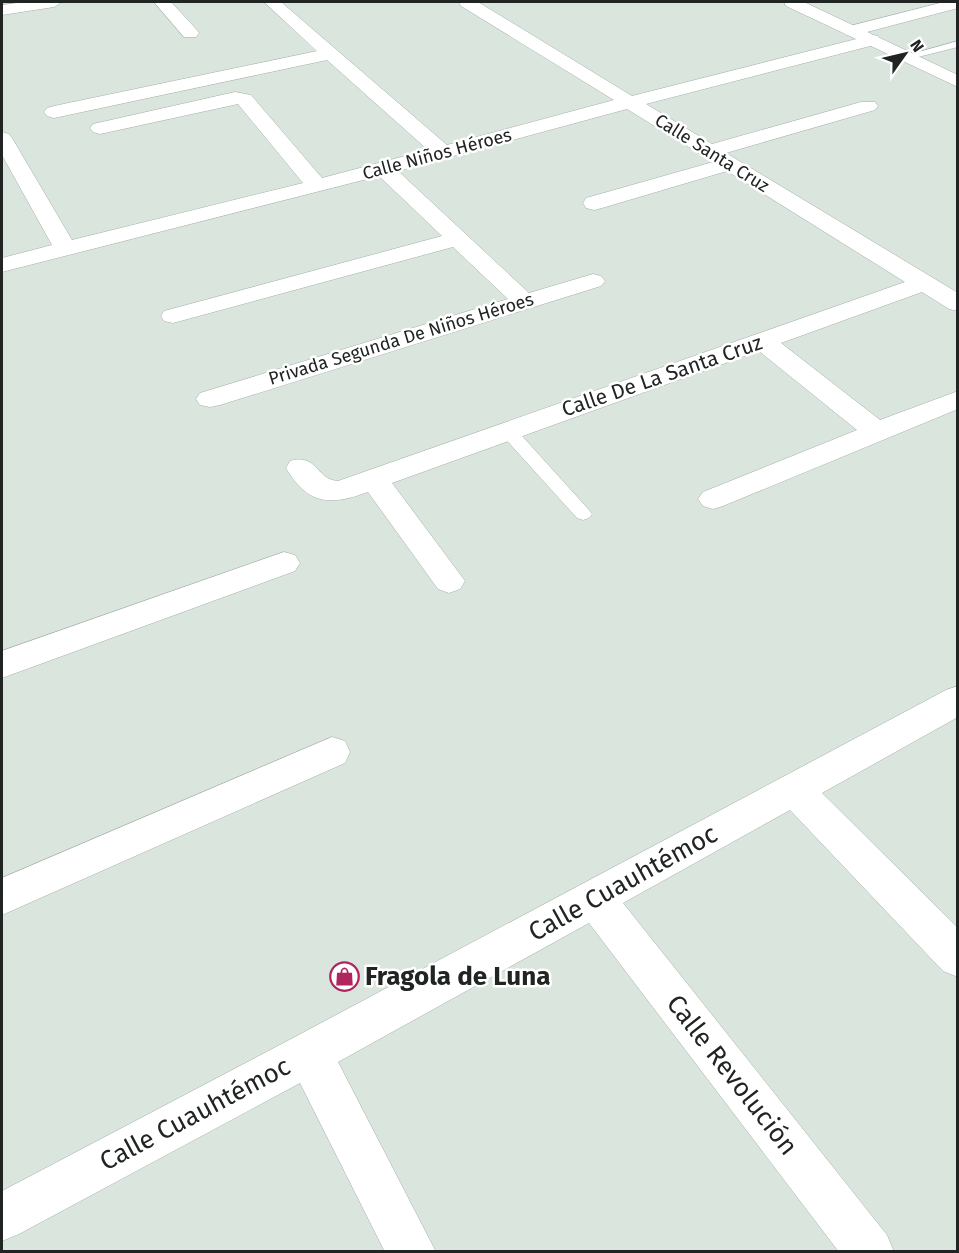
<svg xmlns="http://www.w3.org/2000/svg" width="959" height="1253" viewBox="0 0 959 1253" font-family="'Fira Sans',sans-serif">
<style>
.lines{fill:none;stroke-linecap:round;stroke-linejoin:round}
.lane-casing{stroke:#a5afa8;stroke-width:1}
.street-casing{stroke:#a5afa8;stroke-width:1}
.secondary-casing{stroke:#a5afa8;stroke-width:1}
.lane{fill:#fff;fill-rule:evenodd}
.street{fill:#fff;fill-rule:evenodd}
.secondary{fill:#fff;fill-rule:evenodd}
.labels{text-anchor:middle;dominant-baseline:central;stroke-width:5;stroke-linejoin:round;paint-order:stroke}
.far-street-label{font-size:18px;fill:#202422;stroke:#fff}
.street-label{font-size:21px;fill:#202422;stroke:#fff}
.near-street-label{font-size:26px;fill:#202422;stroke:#fff}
.near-poi-label{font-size:26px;font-weight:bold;fill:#202422;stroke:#fff;text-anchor:start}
</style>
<rect width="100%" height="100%" fill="#dae5de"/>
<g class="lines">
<defs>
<g id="lane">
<polygon points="958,41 958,47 906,60 901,57"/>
<polygon points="507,425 513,426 589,510 592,514 589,518 583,520 577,518 501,434 499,430 501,426"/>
</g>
<g id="street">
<polygon points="25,2 62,2 54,7 2,15 2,5"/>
<polygon points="154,2 171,2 196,29 199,33 196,37 184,37"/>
<path d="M264,2H281L447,145L614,100L461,6L459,2H478L632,96L872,35L878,36L881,40L878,44L646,104L712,144L861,102H875L878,106L875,110L726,153L958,293V311L949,309L922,292L781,343L880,420L958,391V409L723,506L713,509L703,506L698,499L703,492L857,430L759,351L392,483L465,581L460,589L449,593L438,589L368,492C330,506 308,505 286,468L290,461C318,453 316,480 338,481L905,282L727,171L602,208L594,210L586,208L583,203L586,198L713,162L627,109L398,171L529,293L593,274L601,276L605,281L601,286L220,405L210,407L200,405L196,399L200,393L508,299L453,247L173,323L164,321L161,316L164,311L442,236L379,176L2,272V258L52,245L2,155V132L9,134L12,138L72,240L303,183L238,104L100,134L93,132L90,128L93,124L235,92L251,95L322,178L428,150L327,60L54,118L47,116L44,112L47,108L54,106L317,51Z"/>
<polygon points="944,2 958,2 958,8 852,36 846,35 843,31 846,27"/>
<polygon points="284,552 295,555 300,563 295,571 2,678 2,651"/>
<polygon points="958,686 958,717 822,793 958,928 958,977 943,971 790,810 623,903 887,1235 894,1252 839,1252 589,923 338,1062 436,1252 385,1252 300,1083 19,1234 2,1241 2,1191 293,1038 946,690"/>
<polygon points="332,737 345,741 350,752 345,763 2,915 2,878"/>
</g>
<polygon id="secondary" points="784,2 804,2 958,75 958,87 786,6"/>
</defs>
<!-- lane casing -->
<use href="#lane" class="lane-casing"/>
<!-- street casing -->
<use href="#street" class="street-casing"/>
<!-- secondary casing -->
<use href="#secondary" class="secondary-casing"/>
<!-- lane -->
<use href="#lane" class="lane"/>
<!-- street -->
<use href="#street" class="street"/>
<!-- secondary -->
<use href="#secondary" class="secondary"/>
</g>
<!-- icons -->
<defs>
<symbol id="shop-ring" viewBox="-11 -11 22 22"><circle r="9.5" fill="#fff" stroke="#b1255f" stroke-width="1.5"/><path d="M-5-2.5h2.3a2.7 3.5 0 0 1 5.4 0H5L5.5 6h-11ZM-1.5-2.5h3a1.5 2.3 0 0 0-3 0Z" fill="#b1255f"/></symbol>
</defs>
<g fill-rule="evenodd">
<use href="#shop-ring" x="328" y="960" width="33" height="33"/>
</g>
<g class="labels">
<!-- far-street labels -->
<g class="far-street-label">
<text transform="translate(712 153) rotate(32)">Calle Santa Cruz</text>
<text transform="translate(437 154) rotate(-15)">Calle Niños Héroes</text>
<text transform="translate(401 339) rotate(-17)">Privada Segunda De Niños Héroes</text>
</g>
<!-- street labels -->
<g class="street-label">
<text transform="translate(662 376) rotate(-19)">Calle De La Santa Cruz</text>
</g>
<!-- near-street labels -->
<g class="near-street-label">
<text transform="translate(623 883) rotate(-29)">Calle Cuauhtémoc</text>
<text transform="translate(732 1075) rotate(52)">Calle Revolución</text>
<text transform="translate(195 1114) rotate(-28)">Calle Cuauhtémoc</text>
</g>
<!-- near-poi labels -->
<g class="near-poi-label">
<text x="365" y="976">Fragola de Luna</text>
</g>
</g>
<!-- border -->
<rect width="959" height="1253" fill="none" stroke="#202422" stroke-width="6"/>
<!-- north arrow -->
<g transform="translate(905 54) rotate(56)" stroke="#ffffff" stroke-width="4.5" paint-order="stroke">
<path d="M0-4.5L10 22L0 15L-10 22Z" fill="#202422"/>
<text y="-9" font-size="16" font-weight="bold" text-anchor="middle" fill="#202422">N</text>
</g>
</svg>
